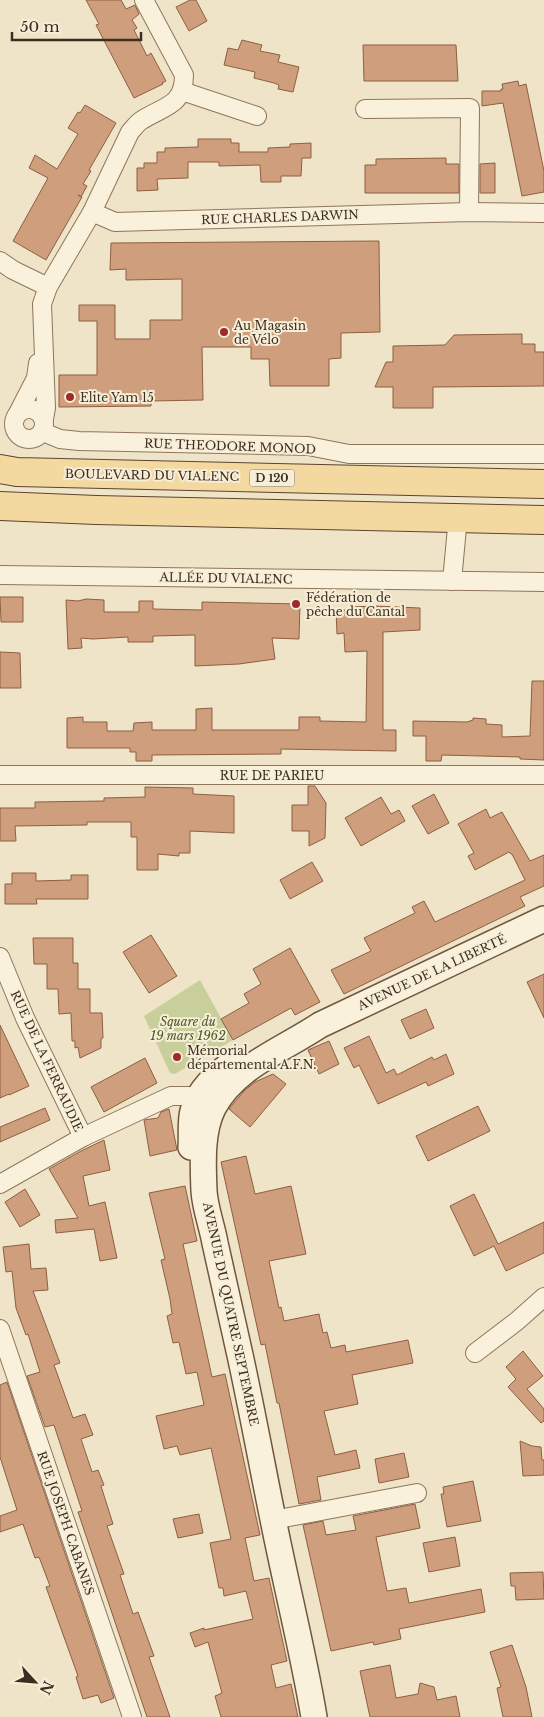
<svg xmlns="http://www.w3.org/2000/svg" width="544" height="1717" viewBox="0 0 544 1717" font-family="'Libre Baskerville',serif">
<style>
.green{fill:#c9cf9b}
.building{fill:#cf9f7d;stroke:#8d5f41}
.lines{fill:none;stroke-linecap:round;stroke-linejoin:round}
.street-casing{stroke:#8d765c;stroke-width:20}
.secondary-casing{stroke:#6f573f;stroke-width:28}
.primary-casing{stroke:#5b4430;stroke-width:30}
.street{stroke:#faf1dc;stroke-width:18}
.secondary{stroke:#faf1dc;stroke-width:25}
.primary{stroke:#f3d9a0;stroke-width:28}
.poi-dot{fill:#9e2a2b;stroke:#f7eed8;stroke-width:2}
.labels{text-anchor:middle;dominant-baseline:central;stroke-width:4;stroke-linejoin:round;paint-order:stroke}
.shield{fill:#f7eed8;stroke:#756857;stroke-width:1}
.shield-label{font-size:11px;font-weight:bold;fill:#3d2e20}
.street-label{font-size:12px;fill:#3d2e20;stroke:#f7eed8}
.poi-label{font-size:12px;fill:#3d2e20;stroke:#f7eed8;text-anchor:start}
.park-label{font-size:12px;font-style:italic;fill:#4d5a26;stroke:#f7eed8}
</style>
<rect width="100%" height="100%" fill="#f0e4c8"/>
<!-- green -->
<polygon class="green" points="200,980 233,1040 175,1074 170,1073 144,1016"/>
<!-- building -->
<g class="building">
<polygon points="86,0 121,0 126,9 135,5 139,14 132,20 137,28 134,30 147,56 151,53 166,81 162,83 163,84 134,98 96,25 99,24"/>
<polygon points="190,0 196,0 207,21 189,31 176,7"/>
<polygon points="242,40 262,45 260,51 280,55 278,62 299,67 293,92 278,89 279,85 274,83 254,78 255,72 224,65 228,48 238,50"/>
<polygon points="363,45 456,45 458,81 364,81"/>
<polygon points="518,81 519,86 526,84 544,171 544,192 522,196 503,103 482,106 482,91 501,91 501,89 503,89 502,84"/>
<polygon points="85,105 116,123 89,170 91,171 83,184 87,186 81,197 78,195 82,197 46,260 13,241 48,178 29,168 35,155 57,169 78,134 68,128 78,112 80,113"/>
<polygon points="198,139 231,139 231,143 239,143 239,152 268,152 268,148 290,147 290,144 311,143 311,158 302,158 301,176 281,176 281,182 261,182 260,165 219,166 219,162 188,162 188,178 157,179 158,190 137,191 137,168 144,168 144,163 157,163 157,152 165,152 165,148 198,147"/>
<polygon points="446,158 446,164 459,164 459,193 365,193 365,165 376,165 376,159"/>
<polygon points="495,163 495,193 480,193 480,164"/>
<polygon points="379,241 380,332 341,333 341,358 329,359 329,386 270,386 269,359 251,359 251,347 202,347 203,400 151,401 151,406 59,407 59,375 97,375 97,321 79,321 79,305 115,305 115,339 150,339 150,320 182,320 182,279 126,280 126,269 110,270 111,243"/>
<polygon points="522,334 522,344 535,344 535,352 544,352 544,386 433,387 433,408 393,408 393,387 375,387 386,362 393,362 393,346 445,345 454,335"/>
<polygon points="0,597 23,597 23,622 1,622"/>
<polygon points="86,599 104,600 104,612 139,612 139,601 153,601 153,609 202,610 202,602 300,604 299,639 272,638 275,659 239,664 195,666 195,635 153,636 153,642 128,642 128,637 93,639 81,638 82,648 68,649 66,600 78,601"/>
<polygon points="375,606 420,608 420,630 383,632 383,730 396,730 396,751 281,749 281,754 152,755 152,761 136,761 136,752 130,752 130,748 67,748 67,718 83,717 83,722 107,722 107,731 133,731 134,723 152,722 152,730 196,730 196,709 212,708 212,730 299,730 299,717 320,717 320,721 366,722 367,651 345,652 344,633 337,634 336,610 351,610 351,607"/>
<polygon points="0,652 20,653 21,688 0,688"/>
<polygon points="532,681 544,681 544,760 520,759 520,757 442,755 441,761 426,761 426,736 413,736 413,721 467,722 473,720 473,718 486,719 486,724 502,725 502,737 530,736"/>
<polygon points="308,786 315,786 326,803 325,838 309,846 309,831 292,831 292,805 308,805"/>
<polygon points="145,787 193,788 193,794 234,796 234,833 190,831 190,853 179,853 179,856 158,854 158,870 137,870 137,837 131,837 131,822 87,822 87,825 15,826 16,841 0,841 0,808 35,808 35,802 104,801 104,798 145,797"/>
<polygon points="434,794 449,823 428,834 412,806"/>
<polygon points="381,797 391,814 399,810 405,821 361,846 345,818"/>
<polygon points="486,809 490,818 502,812 530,861 544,855 544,886 520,897 525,906 344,994 331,970 371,951 364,938 415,913 412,907 424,901 435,922 525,880 512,854 511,854 509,852 475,870 468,856 474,853 458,824"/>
<polygon points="312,862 323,881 290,899 280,880"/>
<polygon points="12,873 36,873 36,881 71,880 71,875 88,875 88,899 36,899 37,904 5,904 5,884 12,884"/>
<polygon points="151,935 177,976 149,993 123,952"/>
<polygon points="33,938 73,938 73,963 78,963 78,989 90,989 90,1013 102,1013 103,1038 101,1039 101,1048 80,1058 78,1047 75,1048 75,1041 72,1041 71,1013 59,1014 58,989 47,989 47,964 34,964"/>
<polygon points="290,948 320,1002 295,1015 291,1008 233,1040 221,1019 249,1003 244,994 261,984 253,969"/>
<polygon points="544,974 544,1018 527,982"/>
<polygon points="426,1009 434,1028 410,1039 401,1020"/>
<polygon points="0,1025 29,1086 9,1095 9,1094 0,1098"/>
<polygon points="369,1036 386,1073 394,1069 397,1075 432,1057 434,1060 446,1054 454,1074 428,1086 426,1082 378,1104 359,1065 354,1068 344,1048"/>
<polygon points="329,1041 339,1064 319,1074 308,1050"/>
<polygon points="145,1058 157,1083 104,1112 91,1087"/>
<polygon points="273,1074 286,1084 250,1127 229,1109 244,1091 255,1082"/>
<polygon points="478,1106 490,1131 428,1161 416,1136"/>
<polygon points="45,1108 50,1120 0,1142 0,1127"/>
<polygon points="169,1109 177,1150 150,1156 144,1120 158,1118 161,1112"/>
<polygon points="104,1140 110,1170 83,1176 89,1206 105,1202 117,1258 100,1261 94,1229 56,1233 55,1220 78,1218 49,1169 81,1151"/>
<polygon points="246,1156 255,1194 291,1186 306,1254 269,1261 279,1308 281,1307 284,1321 319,1314 323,1333 327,1332 331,1348 345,1345 346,1352 408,1340 413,1363 352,1375 358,1404 324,1411 335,1455 356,1450 360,1468 317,1477 321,1500 299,1504 279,1403 277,1403 265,1344 261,1345 221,1162"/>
<polygon points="185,1186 197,1241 183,1244 212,1377 225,1374 260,1535 245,1538 254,1581 269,1578 287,1661 271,1665 276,1688 291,1684 298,1717 221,1717 215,1696 222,1693 208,1642 195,1647 190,1633 204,1628 204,1630 253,1619 246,1591 224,1596 223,1588 219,1588 210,1543 231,1539 211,1448 180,1455 177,1446 164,1449 156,1416 204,1405 197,1372 186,1374 179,1342 173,1343 167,1316 172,1314 170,1299 161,1260 165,1259 149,1193"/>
<polygon points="25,1189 40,1215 20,1227 5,1202"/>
<polygon points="474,1194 498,1244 544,1222 544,1253 506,1271 494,1246 474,1256 450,1206"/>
<polygon points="29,1244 31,1269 46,1268 48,1290 33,1291 60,1363 54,1365 73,1418 85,1414 93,1435 81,1439 92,1472 98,1470 104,1485 101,1486 113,1524 107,1526 124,1574 120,1575 133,1614 138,1612 154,1656 149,1657 170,1717 147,1717 78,1512 82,1511 54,1425 45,1427 27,1376 40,1372 28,1334 26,1335 16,1308 12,1271 6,1272 3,1247"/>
<polygon points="523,1351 543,1376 527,1389 544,1409 544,1421 541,1423 508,1387 516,1379 506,1367"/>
<polygon points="7,1382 114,1698 101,1703 98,1695 83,1699 76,1677 78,1676 46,1587 50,1586 39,1557 35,1558 23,1524 0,1532 0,1516 17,1510 0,1457 0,1385"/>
<polygon points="520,1441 532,1446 541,1447 542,1460 544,1460 544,1475 523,1476"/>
<polygon points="404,1453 409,1477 379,1483 375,1459"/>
<polygon points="473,1481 481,1521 447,1527 441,1494 444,1494 443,1487"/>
<polygon points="415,1504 420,1528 376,1537 387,1591 406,1588 409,1603 481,1589 485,1612 399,1629 401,1639 374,1645 373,1642 331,1651 303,1525 323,1521 326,1535 356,1530 353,1516"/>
<polygon points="199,1514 203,1533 178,1538 173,1519"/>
<polygon points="455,1537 460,1566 429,1572 423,1543"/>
<polygon points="543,1572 544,1599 516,1600 515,1586 511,1586 510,1573"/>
<polygon points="512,1645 526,1687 532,1717 503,1717 497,1688 501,1687 490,1652"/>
<polygon points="390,1665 396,1698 418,1694 420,1683 434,1687 437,1700 456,1696 460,1717 370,1717 360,1671"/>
</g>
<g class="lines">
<defs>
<g id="street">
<polyline points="182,91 257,116"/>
<polyline points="365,109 470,108 469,212"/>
<polyline points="92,212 115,222 469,212 544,213"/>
<polyline points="0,261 13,270 48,287"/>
<circle cx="29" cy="424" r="15"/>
<polyline points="17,415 36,378 38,363"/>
<path d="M44,419L46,408L42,304L48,287L92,212L130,132C134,128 137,123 142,120C164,106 184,106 184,75L144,0"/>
<polyline points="43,432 60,439 79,441 308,446 349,454 544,454"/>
<polyline points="0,575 544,582"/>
<polyline points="452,581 458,517"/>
<polyline points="0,775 544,775"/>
<polyline points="0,957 25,1018 83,1137"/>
<polyline points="0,1184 83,1137 171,1096 189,1096 206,1104"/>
<polyline points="0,1329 132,1717"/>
<polyline points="475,1353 517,1321 544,1297"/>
<polyline points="273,1520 417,1493"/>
</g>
<g id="secondary">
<path d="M191,1147C192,1135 190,1122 193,1111C198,1091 217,1073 233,1063"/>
<path d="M314,1717C303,1651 286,1585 273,1519C262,1465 252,1410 240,1355C232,1318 223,1280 215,1243C212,1226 205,1208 204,1191C203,1165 201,1132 213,1108C235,1066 283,1050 320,1025L544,919"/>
</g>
<g id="primary">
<polyline points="0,469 17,472 544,484"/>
<polyline points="0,506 96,510 544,520"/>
</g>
</defs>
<!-- street casing -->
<use href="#street" class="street-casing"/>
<!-- secondary casing -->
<use href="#secondary" class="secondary-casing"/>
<!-- primary casing -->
<use href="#primary" class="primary-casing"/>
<!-- street -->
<use href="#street" class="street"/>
<!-- secondary -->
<use href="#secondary" class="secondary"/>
<!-- primary -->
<use href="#primary" class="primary"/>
</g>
<!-- markers -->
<g class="poi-dot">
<circle cx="224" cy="332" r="5"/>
<circle cx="70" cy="397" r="5"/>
<circle cx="296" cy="604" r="5"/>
<circle cx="177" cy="1057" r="5"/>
</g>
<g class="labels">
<!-- shield labels -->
<rect class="shield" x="249.5" y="469.5" width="45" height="17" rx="4"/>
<g class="shield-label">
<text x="272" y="478">D 120</text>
</g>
<!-- street labels -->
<g class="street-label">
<text transform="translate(280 217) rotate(-2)">RUE CHARLES DARWIN</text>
<text transform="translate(230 446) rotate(2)">RUE THEODORE MONOD</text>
<text transform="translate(152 475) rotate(1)">BOULEVARD DU VIALENC</text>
<text transform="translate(226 578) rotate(1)">ALLÉE DU VIALENC</text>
<text x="272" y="775">RUE DE PARIEU</text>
<text transform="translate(432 972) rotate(-25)">AVENUE DE LA LIBERTÉ</text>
<text transform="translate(47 1061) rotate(65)">RUE DE LA FERRAUDIE</text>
<text transform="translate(231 1314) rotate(78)">AVENUE DU QUATRE SEPTEMBRE</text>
<text transform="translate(66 1523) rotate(71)">RUE JOSEPH CABANES</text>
</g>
<!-- poi labels -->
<g class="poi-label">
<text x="234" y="325">Au Magasin<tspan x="234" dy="14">de Vélo</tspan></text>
<text x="80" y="397">Elite Yam 15</text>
<text x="306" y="597">Fédération de<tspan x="306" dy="14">pêche du Cantal</tspan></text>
<text x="187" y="1050">Mémorial<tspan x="187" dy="14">départemental A.F.N.</tspan></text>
</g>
<!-- park labels -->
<g class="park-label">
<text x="188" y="1021">Square du<tspan x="188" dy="14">19 mars 1962</tspan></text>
</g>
</g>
<!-- north arrow -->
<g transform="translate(35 1682) rotate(116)" stroke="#f7eed8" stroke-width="4" paint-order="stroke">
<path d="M0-4L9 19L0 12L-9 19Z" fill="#3d2e20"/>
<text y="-8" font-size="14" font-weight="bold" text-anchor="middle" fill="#3d2e20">N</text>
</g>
<!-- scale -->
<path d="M12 32v8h129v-8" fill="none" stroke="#3d2e20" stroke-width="2.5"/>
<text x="20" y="32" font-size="15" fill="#3d2e20" stroke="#f7eed8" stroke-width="4" paint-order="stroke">50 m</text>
</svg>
